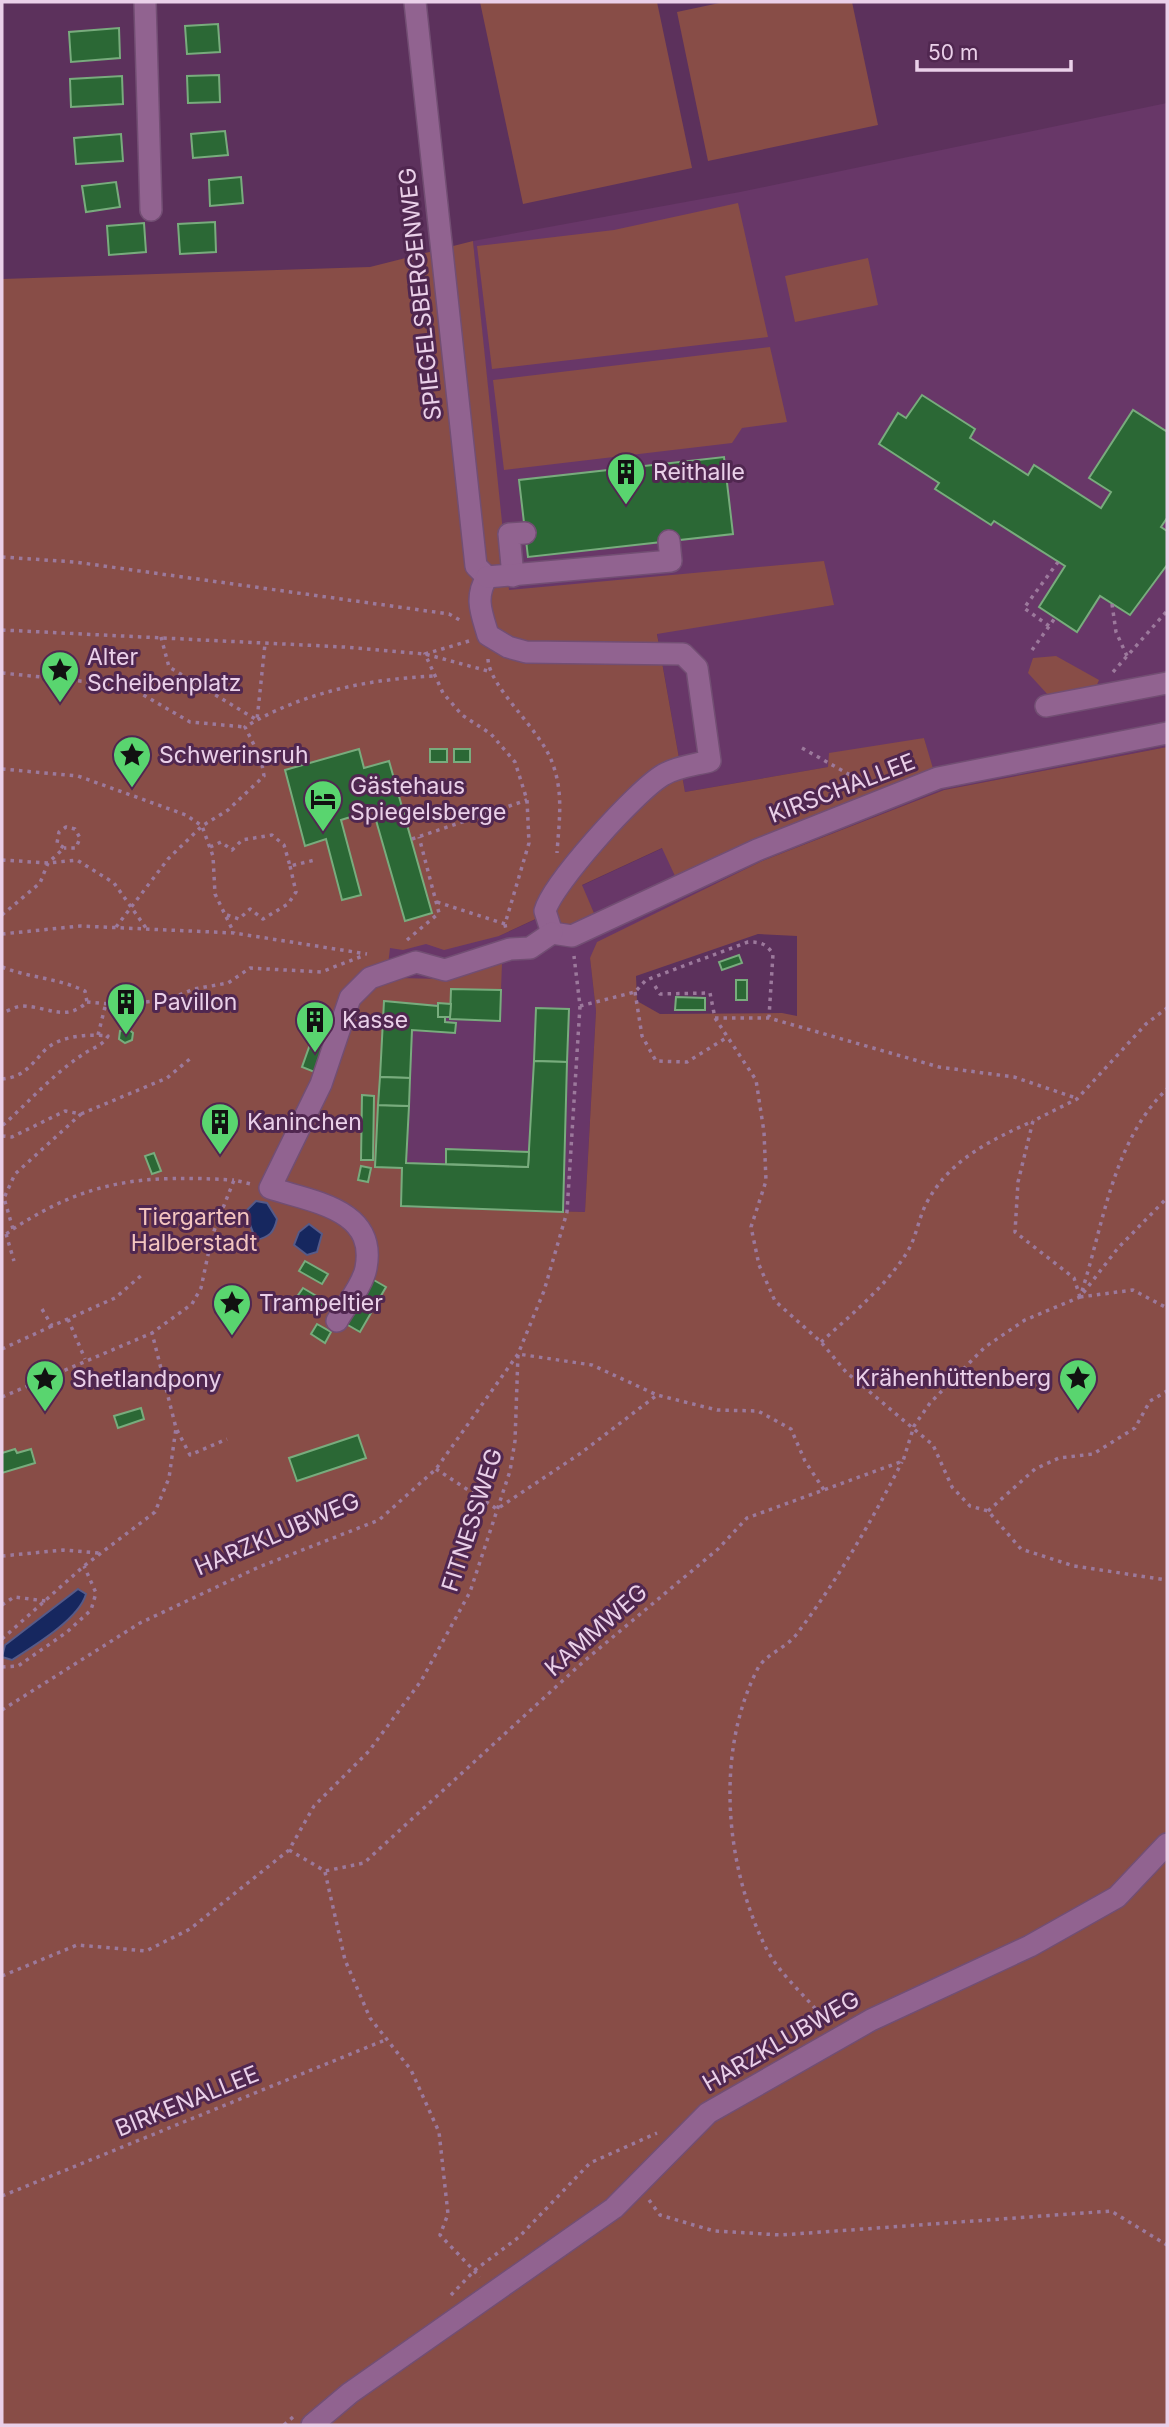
<svg xmlns="http://www.w3.org/2000/svg" width="1169" height="2427" viewBox="0 0 1169 2427" font-family="Inter,sans-serif">
<style>
.built{fill:#683768}
.green{fill:#884d47;fill-rule:evenodd}
.water{fill:#16275f;stroke:#565a88;stroke-width:2}
.building{fill:#2b6835;stroke:#78ac7d;stroke-width:2}
.lines{fill:none;stroke-linecap:round;stroke-linejoin:round}
.minor-casing{stroke:#724e73;stroke-width:24}
.path{stroke:#9c799c;stroke-width:3.5;stroke-dasharray:3.5 5;stroke-linecap:butt}
.minor{stroke:#916390;stroke-width:21}
.labels{text-anchor:middle;dominant-baseline:central;stroke-width:6;stroke-linejoin:round;paint-order:stroke}
.street-label{font-size:23px;fill:#ead0e9;stroke:#502750}
.poi-label{font-size:23px;fill:#ead0e9;stroke:#502750;text-anchor:start}
.park-label{font-size:23px;fill:#f3c5bf;stroke:#502750}
</style>
<rect width="100%" height="100%" fill="#5c315c"/>
<!-- built -->
<polygon class="built" points="1167,103 1167,747 944,790 762,861 590,958 596,1011 585,1212 400,1207 375,1167 384,1001 286,819 499,936 556,910 594,913 581,886 663,848 676,875 754,840 933,772 924,738 828,767 685,792 657,633 833,605 824,562 508,591 473,241 740,192"/>
<!-- green -->
<g class="green">
<polygon points="480,2 657,2 692,168 523,204"/>
<polygon points="724,2 852,2 878,125 708,161 677,12"/>
<polygon points="738,203 768,337 492,369 477,246 614,230"/>
<path d="M473,241L509,590L824,561L834,605L657,634L685,792L828,767L829,753L924,738L934,772L754,840L675,876L662,848L582,885L594,913L567,926L558,922L555,910L499,936L444,950L426,944L403,950L390,948L386,982L398,978L442,979L496,962L502,963L501,990L452,989L451,1004L413,1005L384,1001L375,1167L402,1168L400,1207L585,1212L596,1011L590,958L597,942L762,861L944,790L1167,747V2425H2V279L370,267ZM758,934L797,936V1016L782,1013L660,1014L637,1001L636,976Z"/>
<polygon points="868,258 878,305 795,322 785,276"/>
<polygon points="770,347 787,422 742,428 732,443 504,470 493,380"/>
<polygon points="1056,656 1099,680 1096,687 1049,696 1028,673 1033,658"/>
</g>
<!-- water -->
<g class="water">
<path d="M256,1201L267,1203L277,1219C274,1233 269,1237 256,1240L245,1212Z"/>
<polygon points="309,1224 322,1234 317,1252 307,1255 294,1245 299,1232"/>
<path d="M78,1589L86,1594C79,1619 34,1646 12,1660L2,1657L5,1645Z"/>
</g>
<!-- building -->
<g class="building">
<polygon points="218,24 220,52 187,54 185,26"/>
<polygon points="119,28 120,58 71,62 69,32"/>
<polygon points="219,75 220,102 188,103 187,76"/>
<polygon points="122,76 123,104 71,107 70,79"/>
<polygon points="225,131 228,155 193,158 191,134"/>
<polygon points="121,134 123,161 76,164 74,138"/>
<polygon points="241,177 243,203 210,206 209,180"/>
<polygon points="116,182 120,207 86,212 82,186"/>
<polygon points="215,222 216,252 180,254 178,224"/>
<polygon points="144,223 146,252 109,255 107,226"/>
<polygon points="922,395 975,429 970,438 1028,475 1034,465 1101,508 1111,492 1089,478 1133,410 1166,431 1167,429 1167,518 1161,527 1167,531 1167,565 1130,615 1100,596 1077,632 1039,607 1065,566 994,521 991,525 935,489 939,483 879,444 898,413 906,418"/>
<polygon points="724,457 733,534 528,557 519,480"/>
<polygon points="359,749 364,768 389,761 432,913 405,921 373,810 341,820 361,895 342,900 326,839 305,846 285,770"/>
<rect x="430" y="749" width="17" height="13"/>
<rect x="454" y="749" width="16" height="13"/>
<polygon points="739,955 742,963 722,970 719,962"/>
<rect x="736" y="980" width="11" height="20"/>
<polygon points="451,989 501,990 500,1021 450,1019"/>
<polygon points="676,997 705,998 705,1010 675,1010"/>
<polygon points="384,1001 438,1006 438,1017 445,1017 445,1022 456,1023 455,1033 412,1030 410,1078 380,1077"/>
<polygon points="438,1003 451,1004 450,1017 438,1017"/>
<polygon points="536,1008 569,1009 567,1062 534,1061"/>
<polygon points="127,1028 133,1033 132,1040 125,1043 119,1039 120,1031"/>
<polygon points="313,1036 328,1041 317,1073 302,1067"/>
<polygon points="534,1061 567,1062 563,1212 401,1206 402,1168 375,1167 378,1105 409,1106 406,1163 528,1167"/>
<polygon points="380,1077 410,1078 409,1106 378,1105"/>
<polygon points="362,1095 374,1096 373,1160 361,1160"/>
<polygon points="446,1149 529,1152 528,1167 446,1164"/>
<polygon points="154,1153 161,1171 152,1174 145,1156"/>
<polygon points="361,1166 371,1168 368,1182 358,1180"/>
<polygon points="305,1261 328,1274 322,1284 299,1271"/>
<polygon points="372,1279 386,1287 360,1332 346,1324"/>
<polygon points="303,1288 325,1301 317,1315 294,1301"/>
<polygon points="317,1324 331,1332 325,1343 311,1334"/>
<polygon points="141,1408 144,1419 118,1428 114,1416"/>
<polygon points="358,1435 366,1458 297,1481 289,1458"/>
<polygon points="15,1449 17,1453 31,1449 35,1463 2,1473 2,1453"/>
</g>
<g class="lines">
<defs>
<g id="minor">
<polyline points="145,2 151,210"/>
<polyline points="415,2 476,566 487,577"/>
<polyline points="513,576 509,534 525,533"/>
<path d="M487,577C474,598 482,614 488,635L508,647L526,652L683,654L697,668L710,761C695,765 676,767 663,775C637,790 552,884 545,911L552,933"/>
<polyline points="487,577 671,561 669,541"/>
<polyline points="1046,706 1167,683"/>
<polyline points="552,933 572,936 757,850 938,778 1167,733"/>
<path d="M337,1321C346,1305 363,1285 366,1268C377,1209 313,1202 270,1188L321,1084L350,998L370,978L416,962L445,970L510,949L530,948L552,933"/>
<polyline points="312,2425 350,2393 614,2208 708,2113 871,2020 1030,1946 1117,1897 1167,1844"/>
</g>
</defs>
<!-- minor casing -->
<use href="#minor" class="minor-casing"/>
<!-- path -->
<g class="path">
<polyline points="2,557 75,562 449,614 463,622"/>
<polyline points="1112,604 1116,632 1127,656"/>
<polyline points="1049,626 1024,608 1058,562"/>
<polyline points="2,630 344,647 425,654 488,671"/>
<polyline points="161,637 169,667 257,720 265,644"/>
<polyline points="469,641 425,654 443,693 462,715 491,734 515,762 527,800 529,843 505,924 506,930"/>
<polyline points="1032,650 1055,618"/>
<path d="M488,659C489,687 540,729 552,762C564,793 559,821 557,853"/>
<polyline points="1113,672 1167,611"/>
<polyline points="2,673 128,686 190,722 245,727"/>
<polyline points="802,748 868,785"/>
<polyline points="2,769 78,776 186,815 202,826 213,856 215,894 234,933"/>
<polyline points="412,839 527,800"/>
<polyline points="210,847 221,842 232,850 242,840 272,835 284,845 290,866 315,860"/>
<polyline points="2,860 48,863 77,860 114,883 146,928"/>
<polyline points="437,902 505,924"/>
<polyline points="2,915 40,883 48,863 64,848 57,843 59,832 66,827 75,829 80,838 76,848 64,848"/>
<polyline points="227,915 239,919 250,909 263,919 288,904 296,892 290,866"/>
<path d="M116,927L168,859L202,826L228,810L264,776L261,759L245,727C303,692 369,679 435,676"/>
<polyline points="2,934 80,926 234,933 367,954"/>
<polyline points="407,940 439,913 419,837"/>
<path d="M2,967C30,978 58,978 85,991L87,1002C66,1022 49,1007 23,1006C16,1006 8,1011 2,1013"/>
<polyline points="655,986 660,994 710,993 715,1018 756,1080 764,1132 766,1181 751,1227 759,1265 775,1301 821,1342 846,1372 933,1445 952,1487 970,1506 988,1511 1021,1549 1074,1566 1167,1580"/>
<polyline points="635,992 642,1036 656,1061 687,1062 726,1038"/>
<polyline points="87,1002 122,1005 169,999 194,989 228,983 250,968 321,972 365,955"/>
<path d="M580,1006L635,992L646,980L748,942C760,942 766,943 773,954L769,1017"/>
<polyline points="715,1018 769,1018 939,1067 1014,1077 1076,1098"/>
<polyline points="98,1035 106,1003"/>
<path d="M2,1079C24,1077 31,1065 45,1050C61,1035 89,1034 108,1036C102,1047 91,1048 82,1055C52,1075 28,1103 2,1126"/>
<polyline points="81,1114 167,1078 191,1058"/>
<polyline points="2,1136 12,1137 65,1111 81,1114 15,1174 4,1198 13,1229 2,1237"/>
<path d="M13,1229C90,1179 143,1175 234,1180"/>
<polyline points="6,1234 14,1261"/>
<path d="M1082,1291C1104,1222 1113,1141 1167,1089"/>
<polyline points="1080,1297 1074,1278 1015,1232 1018,1182 1033,1121 1077,1099 1146,1024 1167,1008"/>
<polyline points="1080,1297 1133,1290 1167,1308"/>
<polyline points="42,1309 52,1326 115,1298 143,1274"/>
<polyline points="68,1319 85,1359"/>
<path d="M821,1342C851,1315 884,1288 906,1254C916,1239 918,1220 926,1204C949,1160 989,1141 1033,1121"/>
<polyline points="2,1349 52,1326"/>
<polyline points="2,1397 152,1333 192,1304 201,1288 212,1236 234,1180 251,1184"/>
<polyline points="177,1430 190,1455 227,1439"/>
<polyline points="436,1469 497,1509 581,1453 657,1395"/>
<polyline points="988,1511 1035,1469 1059,1458 1093,1454 1135,1428 1150,1401 1167,1391"/>
<polyline points="2,1556 63,1550 99,1553"/>
<polyline points="2,1605 14,1597 46,1601"/>
<polyline points="2,1639 84,1566 155,1512 169,1478 176,1428 152,1333"/>
<polyline points="2,1667 18,1666 67,1632 91,1610 96,1593 84,1566"/>
<polyline points="2,1710 140,1623 259,1567 379,1520 436,1469 518,1354 544,1291 567,1212 580,1006 574,956"/>
<polyline points="289,1850 325,1871 364,1863 583,1662 718,1549 747,1518 903,1461 914,1426 930,1403 985,1347 1025,1320 1080,1297 1118,1248 1167,1198"/>
<polyline points="325,1872 345,1960 370,2018 411,2070 439,2132 448,2214 440,2235 480,2277"/>
<polyline points="2,1976 77,1945 146,1951 190,1929 289,1850 314,1806 369,1751 421,1681 470,1592 510,1471 515,1441 518,1354 592,1365 657,1395 717,1410 758,1411 791,1429 805,1461 824,1490"/>
<path d="M826,2022C808,1997 781,1977 766,1948C725,1866 715,1753 757,1670C764,1655 786,1648 796,1635C837,1581 871,1522 902,1462"/>
<polyline points="2,2196 385,2040"/>
<polyline points="649,2200 660,2215 714,2231 781,2235 1111,2211 1167,2245"/>
<polyline points="451,2295 475,2270 519,2237 590,2163 657,2133"/>
<polyline points="284,2425 293,2417"/>
</g>
<!-- minor -->
<use href="#minor" class="minor"/>
</g>
<!-- icons -->
<defs>
<symbol id="building-pin" viewBox="-11 -11 22 30"><path d="M0 17L-7.5 6A9.5 9.5 0 1 1 7.5 6Z" fill="#59d56f" stroke="#502750"/><path d="M-4-6H4V6H1V3H-1V6H-4ZM-2.5-4.3h1.7v1.8h-1.7ZM.8-4.3h1.7v1.8H.8ZM-2.5-1h1.7V.8h-1.7ZM.8-1h1.7V.8H.8Z" fill="#111"/></symbol>
<symbol id="sight-pin" viewBox="-11 -11 22 30"><path d="M0 17L-7.5 6A9.5 9.5 0 1 1 7.5 6Z" fill="#59d56f" stroke="#502750"/><path d="M0-6L1.8-2.2L6-1.7L2.9 1.2L3.7 5.4L0 3.3L-3.7 5.4L-2.9 1.2L-6-1.7L-1.8-2.2Z" fill="#111"/></symbol>
<symbol id="hotel-pin" viewBox="-11 -11 22 30"><path d="M0 17L-7.5 6A9.5 9.5 0 1 1 7.5 6Z" fill="#59d56f" stroke="#502750"/><path d="M-6-4.5h1.5V1H6V5H4.5V3h-9V5H-6ZM-4 0a1.8 1.8 0 1 1 3.6 0ZM.5 0V-2.5h3Q6-2.5 6 0Z" fill="#111"/></symbol>
</defs>
<g fill-rule="evenodd">
<use href="#building-pin" x="604" y="450" width="44" height="60"/>
<use href="#sight-pin" x="38" y="648" width="44" height="60"/>
<use href="#sight-pin" x="110" y="733" width="44" height="60"/>
<use href="#hotel-pin" x="301" y="777" width="44" height="60"/>
<use href="#building-pin" x="104" y="980" width="44" height="60"/>
<use href="#building-pin" x="293" y="998" width="44" height="60"/>
<use href="#building-pin" x="198" y="1100" width="44" height="60"/>
<use href="#sight-pin" x="210" y="1281" width="44" height="60"/>
<use href="#sight-pin" x="1056" y="1356" width="44" height="60"/>
<use href="#sight-pin" x="23" y="1357" width="44" height="60"/>
</g>
<g class="labels">
<!-- street labels -->
<g class="street-label">
<text transform="translate(420 294) rotate(-96)">SPIEGELSBERGENWEG</text>
<text transform="translate(842 788) rotate(-21)">KIRSCHALLEE</text>
<text transform="translate(472 1520) rotate(-72)">FITNESSWEG</text>
<text transform="translate(277 1534) rotate(-23)">HARZKLUBWEG</text>
<text transform="translate(596 1630) rotate(-41)">KAMMWEG</text>
<text transform="translate(781 2041) rotate(-30)">HARZKLUBWEG</text>
<text transform="translate(187 2101) rotate(-22)">BIRKENALLEE</text>
</g>
<!-- poi labels -->
<g class="poi-label">
<text x="653" y="472">Reithalle</text>
<text x="87" y="657">Alter<tspan x="87" dy="26">Scheibenplatz</tspan></text>
<text x="159" y="755">Schwerinsruh</text>
<text x="350" y="786">Gästehaus<tspan x="350" dy="26">Spiegelsberge</tspan></text>
<text x="153" y="1002">Pavillon</text>
<text x="342" y="1020">Kasse</text>
<text x="247" y="1122">Kaninchen</text>
<text x="259" y="1303">Trampeltier</text>
<text x="1051" y="1378" text-anchor="end">Krähenhüttenberg</text>
<text x="72" y="1379">Shetlandpony</text>
</g>
<!-- park labels -->
<g class="park-label">
<text x="194" y="1217">Tiergarten<tspan x="194" dy="26">Halberstadt</tspan></text>
</g>
</g>
<!-- border -->
<rect width="1169" height="2427" fill="none" stroke="#ead0e9" stroke-width="7"/>
<!-- scale -->
<path d="M917 60v10h154v-10" fill="none" stroke="#ead0e9" stroke-width="3.5"/>
<text x="928" y="60" font-size="21" fill="#ead0e9" stroke="#502750" stroke-width="5" paint-order="stroke">50 m</text>
</svg>
